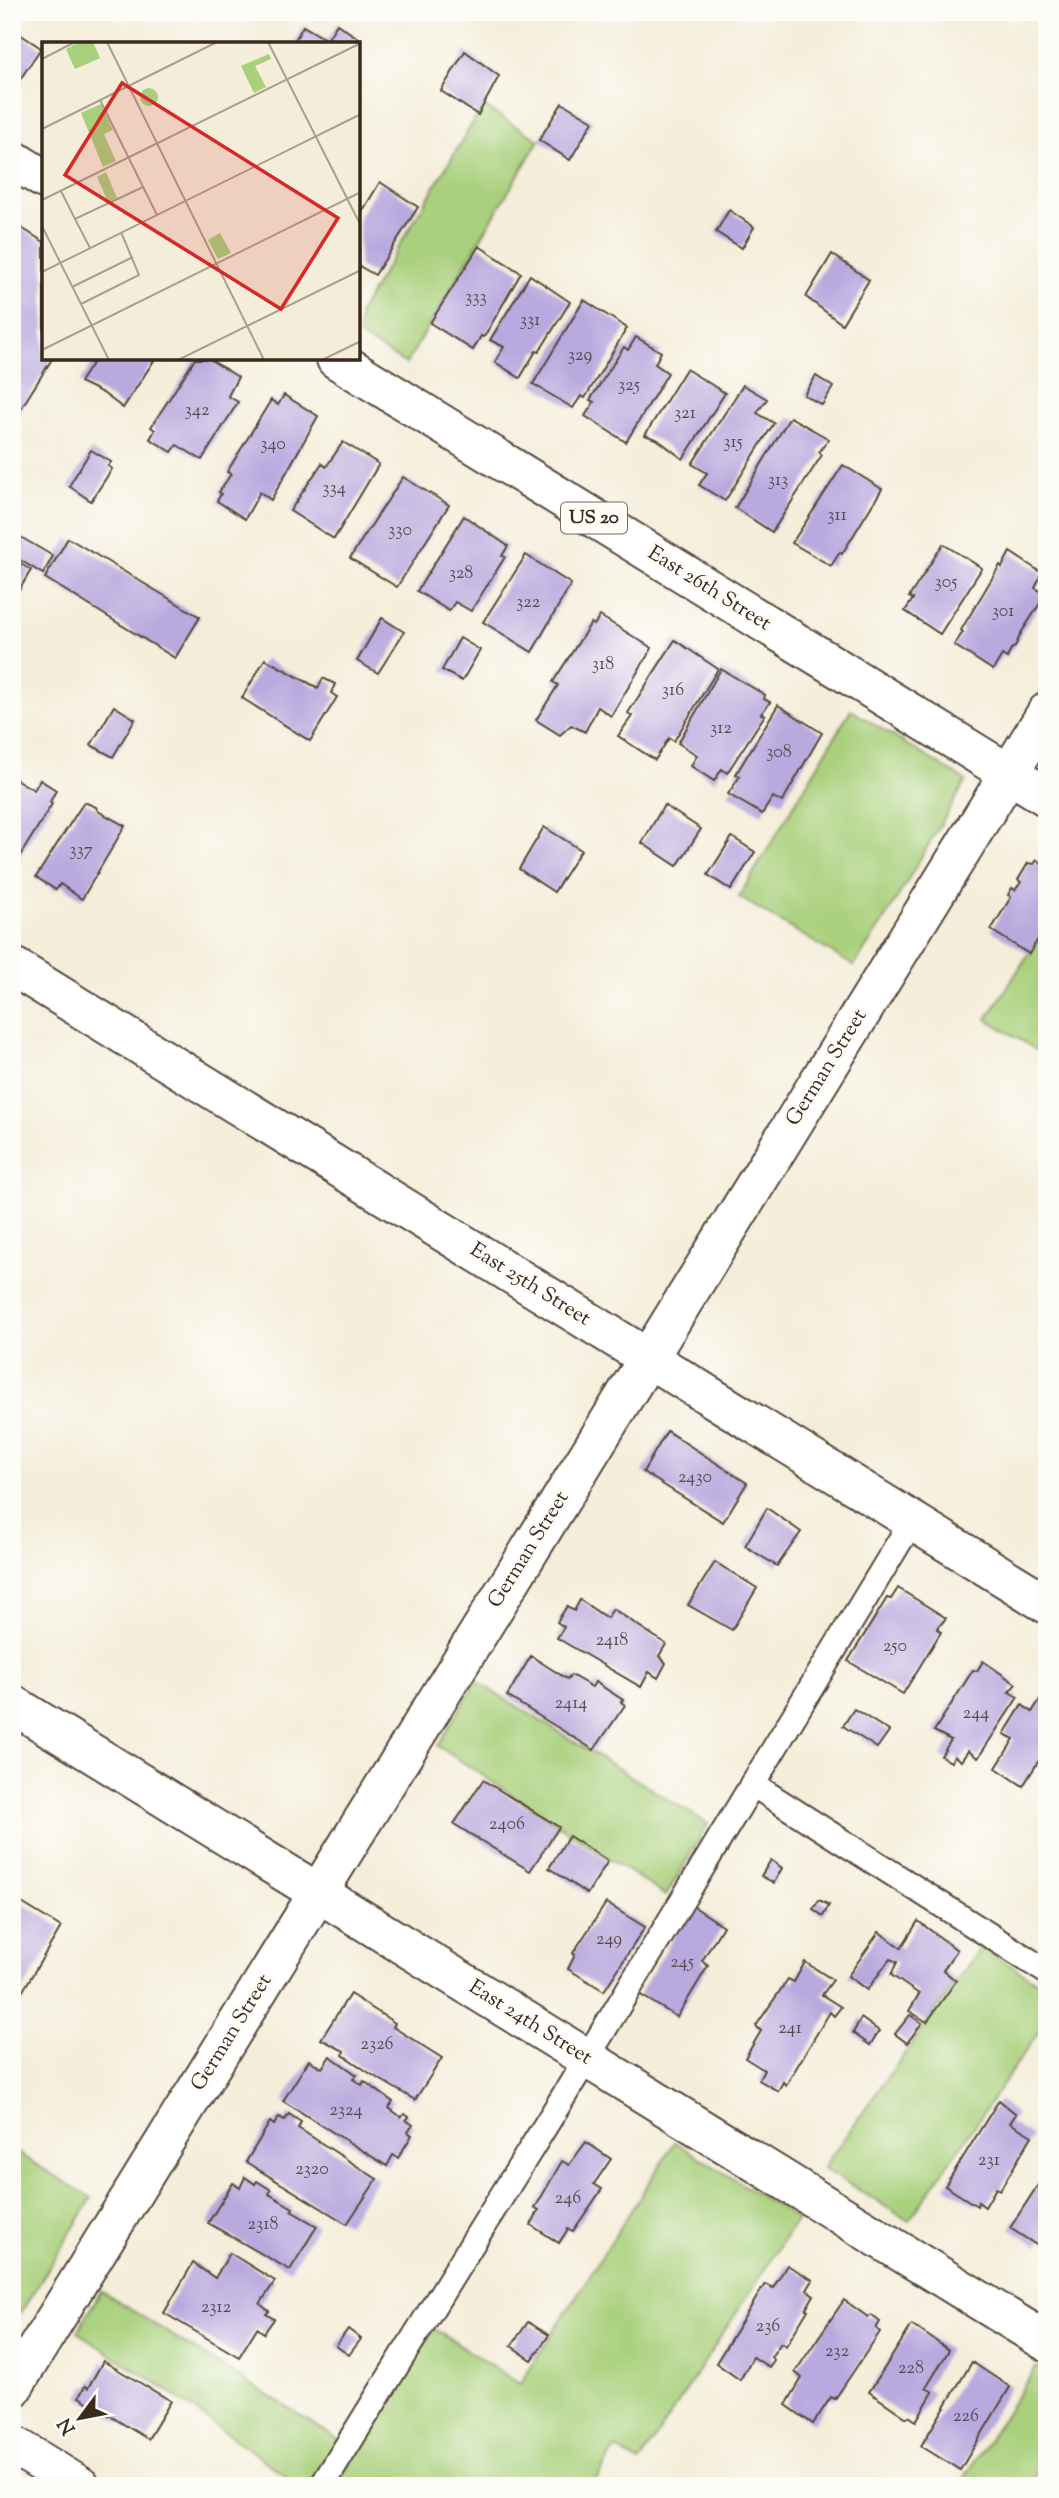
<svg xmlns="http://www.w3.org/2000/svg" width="1059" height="2498" viewBox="0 0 1059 2498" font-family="'Sorts Mill Goudy',serif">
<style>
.green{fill:#a9d07b;stroke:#727d4c;stroke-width:2}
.building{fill:#b8a9de}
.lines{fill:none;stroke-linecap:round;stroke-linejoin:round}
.lane-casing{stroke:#57473a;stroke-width:28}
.street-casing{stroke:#57473a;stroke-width:42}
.primary-casing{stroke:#57473a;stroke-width:42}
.lane{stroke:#fff;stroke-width:24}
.street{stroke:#fff;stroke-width:38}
.primary{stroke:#fff;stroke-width:38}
.labels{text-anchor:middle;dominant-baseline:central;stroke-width:7;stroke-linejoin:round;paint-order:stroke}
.number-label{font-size:18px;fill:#5a4a4e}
.shield{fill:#fdfcf7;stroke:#75695f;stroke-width:2}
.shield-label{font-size:19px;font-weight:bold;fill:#3b2a1e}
.street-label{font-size:21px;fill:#3b2a1e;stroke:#fdfcf7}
.inset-road{fill:none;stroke:#aa9f8e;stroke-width:2}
.view{fill:#d62828;fill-opacity:0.15;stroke:#d62828;stroke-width:3.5}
.inset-edge{fill:none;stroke:#3b2a1e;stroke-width:3.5}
</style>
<rect width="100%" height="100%" fill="#fdfcf7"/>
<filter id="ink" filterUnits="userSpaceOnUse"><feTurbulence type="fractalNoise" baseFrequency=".0143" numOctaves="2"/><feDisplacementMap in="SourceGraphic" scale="14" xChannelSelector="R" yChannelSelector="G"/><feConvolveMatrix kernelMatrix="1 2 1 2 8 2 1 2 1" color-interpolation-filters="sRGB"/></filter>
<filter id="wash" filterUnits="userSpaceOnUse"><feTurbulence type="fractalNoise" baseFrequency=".00686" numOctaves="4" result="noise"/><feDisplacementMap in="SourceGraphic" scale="28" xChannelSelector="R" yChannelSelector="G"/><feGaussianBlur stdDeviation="1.57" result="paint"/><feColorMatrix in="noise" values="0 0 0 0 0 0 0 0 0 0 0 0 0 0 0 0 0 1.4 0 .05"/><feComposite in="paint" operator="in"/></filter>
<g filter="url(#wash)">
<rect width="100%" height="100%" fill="#f4edd9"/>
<!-- green -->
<g class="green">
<polygon points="483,106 539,140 406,364 359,336 359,313"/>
<polygon points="851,710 966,781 883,922 854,966 739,897"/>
<polygon points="1047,925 1047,1033 1036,1050 987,1019"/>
<polygon points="476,1681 708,1824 666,1896 438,1746"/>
<polygon points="981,1947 1047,1988 1047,2020 909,2221 823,2168"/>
<polygon points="675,2142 797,2219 639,2463 616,2448 592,2486 335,2486 434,2329 520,2384"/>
<polygon points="12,2150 92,2198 21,2312 12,2306"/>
<polygon points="101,2291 344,2443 318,2486 300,2486 168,2391 77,2332"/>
<polygon points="1036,2367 1047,2373 1047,2457 1029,2486 959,2486"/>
</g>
<g id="blocks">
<!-- building -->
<g class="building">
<polygon points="337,24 361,40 358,44 293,44 303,26 327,40"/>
<polygon points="12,29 41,48 15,87 12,86"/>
<polygon points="465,51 499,76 478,115 441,91"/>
<polygon points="562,103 593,121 570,160 539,140"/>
<polygon points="380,182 418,207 375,275 359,266 359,217"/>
<polygon points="729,210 754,227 742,248 716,232"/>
<polygon points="12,222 44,242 44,359 52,359 12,423"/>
<polygon points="479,246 521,273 484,337 481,336 473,350 430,323"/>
<polygon points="832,254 869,280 842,324 806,297"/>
<polygon points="530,275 570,302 539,352 536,351 520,378 495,362 504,347 490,340"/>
<polygon points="584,300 627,328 585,398 581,396 573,408 533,384"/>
<polygon points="636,337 661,352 655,364 668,373 626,442 585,416 594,402 590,400 624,347 628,350"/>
<polygon points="95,359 155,359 123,408 103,393 80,382"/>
<polygon points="195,359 209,359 238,377 228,396 238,402 202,460 177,445 172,452 150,439 155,430 151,427"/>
<polygon points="686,369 725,393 683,459 658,440 645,435"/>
<polygon points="816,376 833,387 822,405 804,395"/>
<polygon points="743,385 767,399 757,413 774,423 725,501 699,485 707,473 692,464"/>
<polygon points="284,395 318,416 271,500 260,492 245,519 217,501 221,494 219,492 231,474 227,472 271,400 278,405"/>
<polygon points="790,417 829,439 819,452 822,455 772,532 735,508"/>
<polygon points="343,442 379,464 334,539 290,511 322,463 326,467"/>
<polygon points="91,450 111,462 108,466 112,469 91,501 69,486"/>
<polygon points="843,465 882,489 842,554 840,552 831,566 792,543"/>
<polygon points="403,477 449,505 397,587 350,558"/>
<polygon points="464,516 508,546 502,556 505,557 471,611 455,602 449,611 417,591"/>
<polygon points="12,532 53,556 43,574 12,555"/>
<polygon points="68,538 200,617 175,658 45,578"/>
<polygon points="943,544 982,568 940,634 905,611 913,599 909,597"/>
<polygon points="1010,552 1042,573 1035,588 1046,594 1021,633 1015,647 1011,649 1007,658 1002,655 993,670 954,645 963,632 961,630 1000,565 1002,567"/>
<polygon points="526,555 571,584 532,652 483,622"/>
<polygon points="12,559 31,570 12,602"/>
<polygon points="600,616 652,648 611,716 598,707 585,732 571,725 560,735 536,720 558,685 553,682 591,623 594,625"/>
<polygon points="382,618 404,632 378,673 357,661"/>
<polygon points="460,638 480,650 462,681 442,670"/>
<polygon points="675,640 718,669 674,741 669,738 655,760 618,736 632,716 628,713"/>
<polygon points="265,659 318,688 323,678 335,684 331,693 337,697 310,741 242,698"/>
<polygon points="721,669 765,695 764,699 770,702 761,714 765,715 727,773 722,769 714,781 691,766 697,755 678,743"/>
<polygon points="778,705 822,733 782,802 773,797 762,814 728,794 740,776 736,774"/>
<polygon points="114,706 135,719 113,757 91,745"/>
<polygon points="12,777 34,790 40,780 56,790 50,802 52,804 18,859 12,854"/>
<polygon points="84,802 96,807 98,811 125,826 82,899 60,884 56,890 36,877"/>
<polygon points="664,805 701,829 677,866 642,843"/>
<polygon points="544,827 581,850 554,892 519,869"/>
<polygon points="732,837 755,852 731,890 708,875"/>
<polygon points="1037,860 1047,868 1047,925 1029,954 991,930 1011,897 1008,895 1012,888 1015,890 1021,882 1018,880 1028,863 1034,864"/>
<polygon points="667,1431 747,1483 723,1522 643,1472"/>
<polygon points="767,1508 801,1532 777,1566 745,1546"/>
<polygon points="715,1562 757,1588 732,1630 688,1605"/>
<polygon points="898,1588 946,1618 937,1629 941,1632 903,1694 848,1661 887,1598 891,1599"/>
<polygon points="580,1600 607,1618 613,1609 666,1644 659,1656 666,1663 658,1678 649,1672 641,1687 557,1638 564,1627 557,1622 567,1606 574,1611"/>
<polygon points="531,1656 567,1679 571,1675 592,1687 595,1682 623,1700 621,1702 625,1705 594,1750 507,1696"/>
<polygon points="983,1661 1016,1684 1009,1692 1018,1697 978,1758 968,1751 961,1761 954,1756 951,1762 941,1756 951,1740 934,1731 973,1670 977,1671"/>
<polygon points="1041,1698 1047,1702 1047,1769 1038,1762 1023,1786 996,1768 1014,1739 1004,1734 1022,1705 1032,1712"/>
<polygon points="854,1709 889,1731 877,1748 843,1726"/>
<polygon points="483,1780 559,1827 530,1871 454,1824"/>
<polygon points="569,1836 608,1861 587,1894 549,1868"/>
<polygon points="771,1860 782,1868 774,1883 761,1876"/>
<polygon points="12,1897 61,1927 12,2009"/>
<polygon points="819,1900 829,1905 823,1916 813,1909"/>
<polygon points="606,1903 645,1927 604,1991 568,1969 575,1955 573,1953"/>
<polygon points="693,1906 723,1926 702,1961 708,1966 677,2017 639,1994"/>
<polygon points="918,1921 957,1950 943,1970 956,1981 927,2022 909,2011 919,1994 891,1975 897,1962 890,1959 867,1990 848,1976 879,1932 901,1948"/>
<polygon points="805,1962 833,1980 822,1995 841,2007 834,2016 830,2012 786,2085 783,2082 778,2091 759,2080 764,2070 745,2058 761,2031 756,2026 788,1979 794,1982"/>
<polygon points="350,1994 395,2023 393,2027 442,2058 415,2100 371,2074 343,2055 344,2051 321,2039"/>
<polygon points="910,2015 922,2023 907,2043 895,2034"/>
<polygon points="861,2018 879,2031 870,2045 853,2033"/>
<polygon points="330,2056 357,2075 353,2079 362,2085 364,2081 393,2102 389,2108 401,2117 405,2114 409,2117 406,2120 413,2125 408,2132 412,2135 398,2158 393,2155 387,2166 283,2101 309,2060 322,2068"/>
<polygon points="999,2100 1016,2114 1010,2123 1032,2136 1000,2190 996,2188 985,2207 978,2202 977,2206 945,2186"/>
<polygon points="289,2114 301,2122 298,2128 377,2179 347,2224 246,2162 270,2122 274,2125 279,2117 285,2120"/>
<polygon points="586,2142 611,2159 594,2184 602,2189 573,2231 568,2229 559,2243 531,2225 539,2210 535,2208 562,2161 569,2165"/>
<polygon points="1047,2171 1047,2240 1043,2238 1038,2246 1010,2228"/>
<polygon points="245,2177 255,2184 257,2181 271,2190 269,2194 293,2208 291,2211 317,2226 290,2270 208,2223 233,2183 240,2188"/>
<polygon points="230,2253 275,2281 260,2304 269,2311 266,2314 274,2319 264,2333 257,2328 239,2357 164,2313 193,2263 215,2278"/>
<polygon points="787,2265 813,2280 807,2290 814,2295 806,2309 808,2310 786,2346 781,2343 771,2357 774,2360 769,2367 753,2357 740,2380 716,2363 765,2284 773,2288"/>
<polygon points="844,2300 868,2317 871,2315 880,2322 876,2328 880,2332 835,2399 831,2397 813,2424 786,2405 802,2378 795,2372"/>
<polygon points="528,2322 549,2335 532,2360 511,2346"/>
<polygon points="912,2325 949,2350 926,2388 933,2392 916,2421 909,2416 907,2418 869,2392"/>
<polygon points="348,2329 361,2339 349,2355 336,2346"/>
<polygon points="103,2361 171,2401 148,2439 79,2397 85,2386 88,2388"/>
<polygon points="972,2362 1010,2387 960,2470 921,2446"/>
<polygon points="1047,2462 1047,2486 1032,2486"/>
</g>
</g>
</g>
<g filter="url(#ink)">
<use href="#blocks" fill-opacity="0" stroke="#57473a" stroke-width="2"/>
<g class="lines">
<defs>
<g id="lane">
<polyline points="752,1784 1047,1972"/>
<polyline points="322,2486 565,2094 912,1521"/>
</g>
<g id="street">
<polyline points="12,966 1047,1604"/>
<polyline points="12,1704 1047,2342"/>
<polyline points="12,2389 1047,712"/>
<polyline points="12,2444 80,2486"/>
</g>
<g id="primary">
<polyline points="12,159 44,179"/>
<polyline points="336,359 1047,797"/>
</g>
</defs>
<!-- lane casing -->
<use href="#lane" class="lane-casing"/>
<!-- street casing -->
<use href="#street" class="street-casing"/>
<!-- primary casing -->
<use href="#primary" class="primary-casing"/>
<!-- lane -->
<use href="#lane" class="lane"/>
<!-- street -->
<use href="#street" class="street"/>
<!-- primary -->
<use href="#primary" class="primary"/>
</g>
</g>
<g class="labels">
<!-- number labels -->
<g class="number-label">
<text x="476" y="298">333</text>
<text x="530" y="321">331</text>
<text x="580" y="356">329</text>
<text x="629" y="386">325</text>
<text x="197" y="411">342</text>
<text x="685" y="414">321</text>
<text x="733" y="443">315</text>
<text x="273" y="445">340</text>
<text x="778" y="481">313</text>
<text x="334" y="489">334</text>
<text x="837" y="516">311</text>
<text x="400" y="531">330</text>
<text x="461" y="574">328</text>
<text x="946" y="583">305</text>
<text x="528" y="603">322</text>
<text x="1003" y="612">301</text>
<text x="603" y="665">318</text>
<text x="673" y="691">316</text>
<text x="721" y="729">312</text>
<text x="779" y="753">308</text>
<text x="81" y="851">337</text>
<text x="695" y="1478">2430</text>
<text x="612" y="1641">2418</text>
<text x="895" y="1647">250</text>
<text x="571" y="1704">2414</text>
<text x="976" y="1714">244</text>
<text x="507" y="1825">2406</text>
<text x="609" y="1940">249</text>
<text x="682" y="1963">245</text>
<text x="790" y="2029">241</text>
<text x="377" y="2045">2326</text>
<text x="346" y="2111">2324</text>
<text x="989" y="2161">231</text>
<text x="312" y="2170">2320</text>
<text x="568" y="2199">246</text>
<text x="263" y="2225">2318</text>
<text x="216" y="2308">2312</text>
<text x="768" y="2327">236</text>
<text x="837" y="2352">232</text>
<text x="911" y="2369">228</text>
<text x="966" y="2417">226</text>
</g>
<!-- shield labels -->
<rect class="shield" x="561" y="502.5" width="66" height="31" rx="5"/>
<g class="shield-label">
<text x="594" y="518">US 20</text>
</g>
<!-- street labels -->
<g class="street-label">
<text transform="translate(709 589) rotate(32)">East 26th Street</text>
<text transform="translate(827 1068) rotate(-58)">German Street</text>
<text transform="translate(530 1285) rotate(32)">East 25th Street</text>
<text transform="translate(529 1550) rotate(-58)">German Street</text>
<text transform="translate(530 2023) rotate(32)">East 24th Street</text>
<text transform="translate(232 2033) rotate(-58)">German Street</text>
</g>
</g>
<!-- overview -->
<g transform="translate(42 42)">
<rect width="318" height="318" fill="#f4edd9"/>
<path d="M37,0H51L58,16L33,27L24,7ZM227,12L229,17L213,24L224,45L212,51L199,24ZM98 55a9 9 0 1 1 18 0a9 9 0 1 1-18 0ZM59,62L71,88L62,92L74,119L61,125L39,71ZM64,130L75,156L66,160L55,135ZM178,191L189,211L176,217L166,198Z" fill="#a9d07b"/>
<path class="inset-road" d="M65,0L222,318M226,0L319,184M0,17L33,0M58,58L115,173M0,87L175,0M19,149L33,177L101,145M0,158L319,1M33,177L48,206M0,184L67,318M0,230L319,72M30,245L91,215M39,262L97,233L79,190M0,308L319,150M136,318L319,228M280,318L319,299"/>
<path class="view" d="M80,41L296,176L239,267L23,133Z"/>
<rect width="318" height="318" class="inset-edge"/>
</g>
<!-- margin -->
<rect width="1059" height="2498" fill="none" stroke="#fdfcf7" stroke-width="42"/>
<!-- north arrow -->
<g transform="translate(80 2418) rotate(238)" stroke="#fdfcf7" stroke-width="5" paint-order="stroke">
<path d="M0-5L12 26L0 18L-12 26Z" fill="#3b2a1e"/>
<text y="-10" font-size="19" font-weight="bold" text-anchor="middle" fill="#3b2a1e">N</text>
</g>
</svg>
